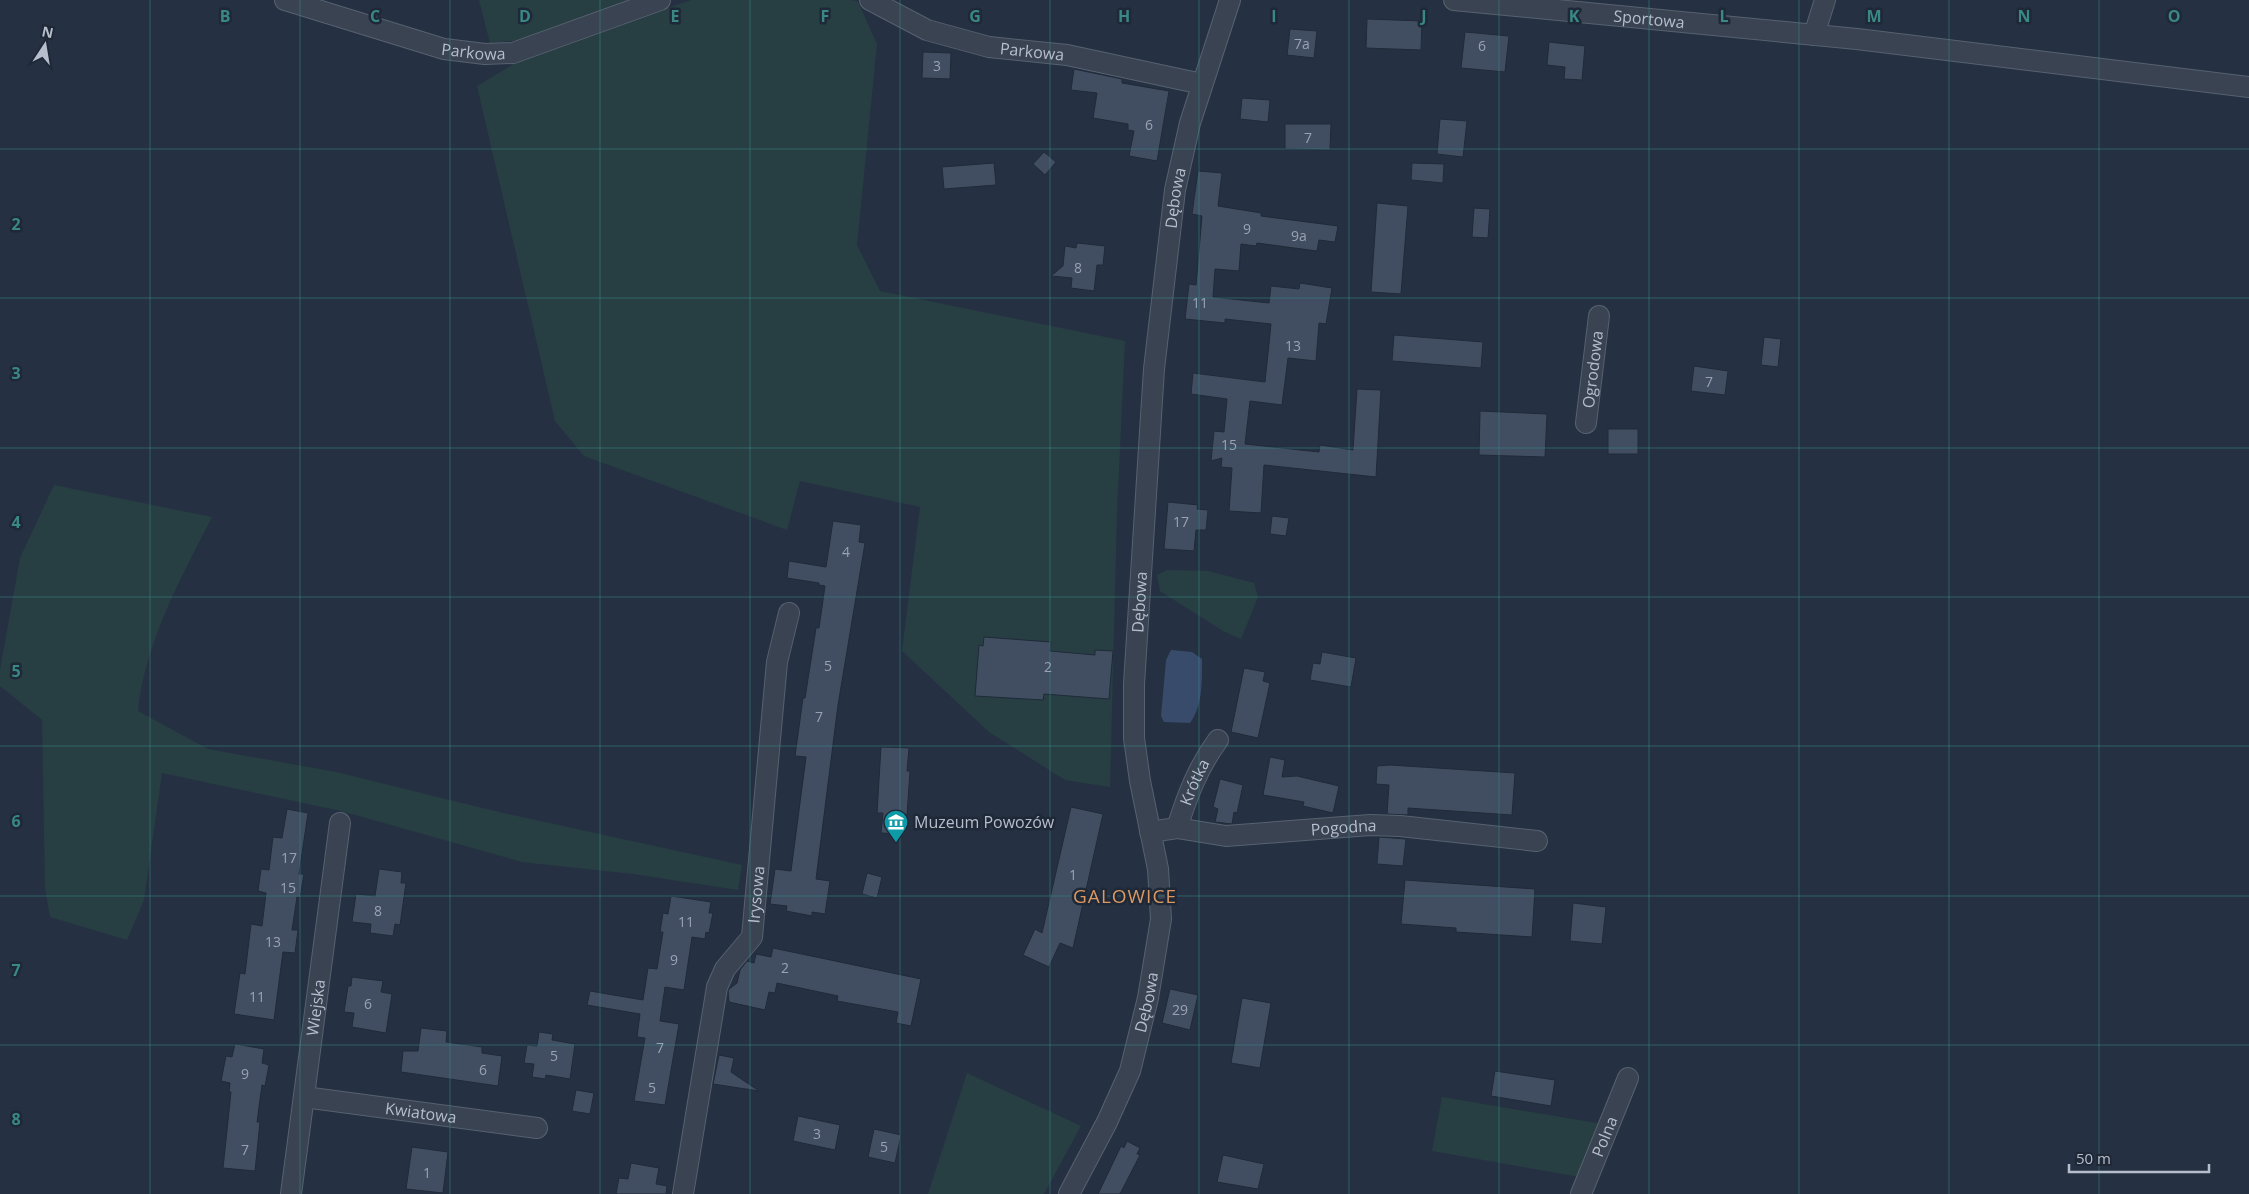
<svg xmlns="http://www.w3.org/2000/svg" width="2249" height="1194" viewBox="0 0 2249 1194" font-family="'Open Sans',sans-serif">
<style>
.green{fill:#273f43}
.water{fill:#384b6a}
.building{fill:#414e62;stroke:#202a39}
.lines{fill:none;stroke-linecap:round;stroke-linejoin:round}
.minor-casing{stroke:#57616f;stroke-width:22}
.minor{stroke:#394352;stroke-width:20}
.grid{fill:none;stroke:#398886;stroke-width:1;stroke-opacity:0.55}
.labels{text-anchor:middle;dominant-baseline:central;stroke-width:5;stroke-linejoin:round;paint-order:stroke}
.number-label{font-size:14px;fill:#99a2b2}
.street-label{font-size:16px;fill:#b6becc;stroke:#1e2837}
.poi-label{font-size:16px;fill:#b6becc;stroke:#1e2837;text-anchor:start}
.quarter-label{font-size:19px;letter-spacing:1px;fill:#da9963;stroke:#1e2837}
.grid-label{font-size:16px;text-anchor:middle;font-weight:bold;fill:#398886;stroke:#1e2837;stroke-width:5;stroke-linejoin:round;paint-order:stroke}
</style>
<rect width="100%" height="100%" fill="#253142"/>
<!-- green -->
<g class="green">
<polygon points="479,0 641,0 529,39 490,43"/>
<polygon points="691,0 851,0 858,2 877,44 857,245 880,291 1125,341 1117,513 1110,787 1065,780 989,732 902,651 920,507 800,481 787,530 584,456 555,421 477,86 524,58"/>
<path d="M54,485L212,517C181,578 145,642 138,711L208,749L336,772L499,812L742,865L738,890L633,874L522,862L341,811L162,773L144,900L127,940L50,917L45,888L42,720L0,686V670L20,558Z"/>
<polygon points="1167,570 1208,571 1254,583 1258,597 1241,639 1223,631 1160,591 1157,575"/>
<polygon points="967,1073 1081,1126 1044,1194 928,1194"/>
<polygon points="1442,1097 1602,1124 1580,1177 1432,1151"/>
</g>
<!-- water -->
<path class="water" d="M1171,650L1192,652L1202,659C1202,680 1203,706 1190,723L1164,722L1161,716L1166,660Z"/>
<!-- building -->
<g class="building">
<polygon points="1367,19 1422,21 1421,50 1366,48"/>
<polygon points="1290,29 1317,31 1314,58 1287,55"/>
<polygon points="1465,32 1509,36 1505,72 1461,68"/>
<polygon points="1549,42 1585,46 1582,80 1564,79 1565,67 1547,65"/>
<polygon points="923,52 951,53 950,79 922,78"/>
<polygon points="1074,69 1122,79 1122,83 1169,91 1157,161 1129,156 1134,131 1128,130 1128,124 1093,118 1097,93 1071,90"/>
<polygon points="1242,98 1270,100 1268,122 1240,119"/>
<polygon points="1440,119 1467,121 1463,157 1437,154"/>
<polygon points="1285,124 1331,124 1330,150 1285,149"/>
<polygon points="1044,152 1056,162 1045,175 1033,164"/>
<polygon points="994,163 996,185 944,189 942,167"/>
<polygon points="1412,163 1444,164 1443,183 1411,180"/>
<polygon points="1198,171 1222,173 1218,206 1261,213 1261,216 1338,226 1335,242 1319,240 1317,251 1257,243 1256,246 1241,244 1239,271 1215,269 1213,297 1269,303 1271,286 1299,289 1300,283 1332,288 1326,324 1319,323 1316,361 1288,358 1282,405 1250,401 1245,444 1319,452 1320,445 1353,450 1357,389 1381,390 1376,477 1264,465 1261,513 1229,511 1232,468 1221,467 1222,458 1211,461 1214,431 1224,432 1227,399 1191,394 1193,373 1265,382 1271,324 1225,319 1225,323 1185,319 1189,284 1196,285 1202,216 1192,214"/>
<polygon points="1377,203 1408,206 1401,294 1371,292"/>
<polygon points="1474,208 1490,209 1488,238 1472,237"/>
<polygon points="1077,243 1105,246 1103,265 1097,265 1094,291 1071,288 1072,278 1051,276 1063,266 1065,246 1076,248"/>
<polygon points="1394,335 1483,342 1481,368 1392,361"/>
<polygon points="1764,337 1781,339 1778,367 1761,365"/>
<polygon points="1694,366 1728,371 1725,395 1691,391"/>
<polygon points="1480,411 1547,414 1545,457 1479,455"/>
<rect x="1608" y="429" width="30" height="25"/>
<polygon points="1168,502 1198,505 1197,509 1208,510 1206,530 1196,530 1194,551 1164,549"/>
<polygon points="1272,516 1289,518 1286,536 1270,534"/>
<polygon points="833,521 861,525 859,542 865,543 838,705 816,879 830,881 825,914 812,912 812,916 786,911 787,906 770,904 775,869 791,871 806,757 795,756 803,698 805,698 816,628 819,628 825,586 819,585 819,583 787,578 789,561 826,567"/>
<polygon points="984,637 1051,642 1050,651 1095,655 1095,650 1113,651 1109,699 1044,694 1043,700 975,696 979,645 983,646"/>
<polygon points="1322,652 1356,658 1351,687 1310,680 1313,663 1320,664"/>
<polygon points="1244,668 1265,672 1263,681 1270,683 1258,738 1231,732"/>
<polygon points="881,747 909,748 907,771 910,771 907,815 902,815 901,834 881,833 883,813 877,813"/>
<polygon points="1270,757 1285,760 1282,777 1297,776 1339,786 1333,813 1303,806 1304,802 1263,795"/>
<polygon points="1390,765 1515,773 1512,815 1408,808 1408,815 1387,814 1389,785 1376,784 1377,766"/>
<polygon points="1220,779 1243,785 1237,813 1234,812 1232,824 1215,822 1218,809 1213,807"/>
<polygon points="1071,807 1103,814 1073,948 1060,943 1049,967 1023,955 1035,929 1042,933"/>
<polygon points="287,809 308,813 299,874 304,874 300,898 297,897 292,930 298,930 295,953 283,952 274,1020 234,1014 240,973 245,974 251,924 262,926 266,893 258,891 261,869 269,870 273,837 282,838"/>
<polygon points="1379,837 1406,839 1403,866 1377,864"/>
<polygon points="379,869 402,872 401,883 406,883 400,925 395,924 393,936 370,933 371,924 352,922 356,894 375,896"/>
<polygon points="867,873 882,877 877,898 862,894"/>
<polygon points="1405,880 1535,889 1532,937 1456,932 1456,928 1401,924"/>
<polygon points="671,896 711,902 709,913 713,913 709,933 706,932 705,939 692,937 684,990 665,987 660,1021 679,1024 665,1105 634,1101 645,1038 637,1037 640,1014 587,1005 590,991 643,1000 648,968 657,969 663,932 660,932 663,913 668,914"/>
<polygon points="1573,903 1606,907 1602,944 1570,941"/>
<polygon points="773,948 921,979 911,1026 896,1023 898,1012 837,1001 838,996 777,983 775,993 769,992 765,1010 729,1002 728,990 737,983 740,970 747,961 754,963 756,954 771,957"/>
<polygon points="352,977 383,981 381,992 392,994 386,1033 352,1027 354,1013 344,1012 348,986 351,986"/>
<polygon points="1170,989 1198,995 1190,1030 1162,1023"/>
<polygon points="1242,998 1271,1003 1260,1068 1231,1063"/>
<polygon points="421,1028 447,1031 446,1042 482,1047 482,1053 502,1056 498,1086 401,1072 403,1051 418,1051"/>
<polygon points="539,1032 553,1034 552,1040 575,1044 570,1079 546,1075 545,1079 532,1077 534,1064 524,1063 527,1045 537,1046"/>
<polygon points="235,1044 264,1049 262,1063 269,1065 265,1086 262,1085 257,1122 260,1122 255,1171 223,1168 231,1092 229,1092 230,1083 221,1081 226,1056 232,1057"/>
<polygon points="719,1055 734,1058 731,1072 759,1091 713,1084"/>
<polygon points="1495,1071 1555,1080 1551,1106 1491,1096"/>
<polygon points="576,1090 594,1093 590,1114 572,1111"/>
<polygon points="798,1116 840,1125 835,1150 793,1141"/>
<polygon points="874,1129 901,1135 895,1163 868,1157"/>
<polygon points="1127,1141 1140,1148 1137,1154 1140,1155 1120,1194 1098,1194 1121,1146 1124,1148"/>
<polygon points="412,1147 448,1152 443,1193 406,1189"/>
<polygon points="1223,1155 1264,1164 1258,1189 1217,1182"/>
<polygon points="631,1163 659,1168 656,1184 667,1186 666,1194 616,1194 619,1178 628,1179"/>
</g>
<g class="lines">
<defs>
<g id="minor">
<path id="s1" d="M285,0L444,49L485,54L513,53L660,0"/>
<path id="s2" d="M870,0L927,30L989,47L1067,55L1202,84"/>
<path id="s3" d="M1454,0L1857,39L2249,87"/>
<polyline points="1814,35 1825,0"/>
<path id="s4" d="M1586,423L1599,316"/>
<path id="s5" d="M1177,828C1187,796 1198,767 1218,740"/>
<path id="s6" d="M1150,832L1177,828L1226,836L1370,825L1400,826L1537,841"/>
<path id="s7" d="M304,1097L537,1128"/>
<path id="s8" d="M291,1194L340,823"/>
<path id="s9" d="M683,1194L717,987L725,969L752,937L777,662L789,613"/>
<path id="s10" d="M1069,1194L1107,1122L1130,1071L1148,998L1161,919L1158,869L1140,781L1134,738V684L1154,369L1175,190L1190,123L1230,0"/>
<path id="s11" d="M1581,1194L1628,1078"/>
</g>
</defs>
<!-- minor casing -->
<use href="#minor" class="minor-casing"/>
<!-- minor -->
<use href="#minor" class="minor"/>
</g>
<!-- grid -->
<path class="grid" d="M150,0V1194M300,0V1194M450,0V1194M600,0V1194M750,0V1194M900,0V1194M1050,0V1194M1199,0V1194M1349,0V1194M1499,0V1194M1649,0V1194M1799,0V1194M1949,0V1194M2099,0V1194M0,149H2249M0,298H2249M0,448H2249M0,597H2249M0,746H2249M0,896H2249M0,1045H2249"/>
<!-- icons -->
<defs>
<symbol id="museum-pin" viewBox="-11 -11 22 30"><path d="M0 17L-7.5 6A9.5 9.5 0 1 1 7.5 6Z" fill="#0f9aa8" stroke="#1e2837"/><path d="M0-6L6-3V-2H-6V-3ZM-5-1h2V3h-2ZM-1-1h2V3h-2ZM3-1h2V3H3ZM-6 4H6V6H-6Z" fill="#fff"/></symbol>
</defs>
<g fill-rule="evenodd">
<use href="#museum-pin" x="882" y="808" width="28" height="38"/>
</g>
<g class="labels">
<!-- number labels -->
<g class="number-label">
<text x="1302" y="43">7a</text>
<text x="1482" y="45">6</text>
<text x="937" y="65">3</text>
<text x="1149" y="124">6</text>
<text x="1308" y="137">7</text>
<text x="1247" y="228">9</text>
<text x="1299" y="235">9a</text>
<text x="1078" y="267">8</text>
<text x="1200" y="302">11</text>
<text x="1293" y="345">13</text>
<text x="1709" y="381">7</text>
<text x="1229" y="444">15</text>
<text x="1181" y="521">17</text>
<text x="846" y="551">4</text>
<text x="828" y="665">5</text>
<text x="1048" y="666">2</text>
<text x="819" y="716">7</text>
<text x="289" y="857">17</text>
<text x="1073" y="874">1</text>
<text x="288" y="887">15</text>
<text x="378" y="910">8</text>
<text x="686" y="921">11</text>
<text x="273" y="941">13</text>
<text x="674" y="959">9</text>
<text x="785" y="967">2</text>
<text x="257" y="996">11</text>
<text x="368" y="1003">6</text>
<text x="1180" y="1009">29</text>
<text x="660" y="1047">7</text>
<text x="554" y="1055">5</text>
<text x="483" y="1069">6</text>
<text x="245" y="1073">9</text>
<text x="652" y="1087">5</text>
<text x="817" y="1133">3</text>
<text x="884" y="1146">5</text>
<text x="245" y="1149">7</text>
<text x="427" y="1172">1</text>
</g>
<!-- street labels -->
<g class="street-label">
<text stroke="none"><textPath href="#s3" startOffset="196">Sportowa</textPath></text>
<text stroke="none"><textPath href="#s1" startOffset="196">Parkowa</textPath></text>
<text stroke="none"><textPath href="#s2" startOffset="172">Parkowa</textPath></text>
<text stroke="none"><textPath href="#s10" startOffset="1018">Dębowa</textPath></text>
<text stroke="none"><textPath href="#s4" startOffset="54">Ogrodowa</textPath></text>
<text stroke="none"><textPath href="#s10" startOffset="612">Dębowa</textPath></text>
<text stroke="none"><textPath href="#s5" startOffset="49">Krótka</textPath></text>
<text stroke="none"><textPath href="#s6" startOffset="195">Pogodna</textPath></text>
<text stroke="none"><textPath href="#s9" startOffset="314">Irysowa</textPath></text>
<text stroke="none"><textPath href="#s10" startOffset="208">Dębowa</textPath></text>
<text stroke="none"><textPath href="#s8" startOffset="188">Wiejska</textPath></text>
<text stroke="none"><textPath href="#s7" startOffset="118">Kwiatowa</textPath></text>
<text stroke="none"><textPath href="#s11" startOffset="62">Polna</textPath></text>
</g>
<!-- poi labels -->
<g class="poi-label">
<text x="914" y="822">Muzeum Powozów</text>
</g>
<!-- quarter labels -->
<g class="quarter-label">
<text x="1125" y="896">GALOWICE</text>
</g>
</g>
<g class="grid-label">
<text x="225" y="22">B</text>
<text x="375" y="22">C</text>
<text x="525" y="22">D</text>
<text x="675" y="22">E</text>
<text x="825" y="22">F</text>
<text x="975" y="22">G</text>
<text x="1124" y="22">H</text>
<text x="1274" y="22">I</text>
<text x="1424" y="22">J</text>
<text x="1574" y="22">K</text>
<text x="1724" y="22">L</text>
<text x="1874" y="22">M</text>
<text x="2024" y="22">N</text>
<text x="2174" y="22">O</text>
<text x="16" y="230">2</text>
<text x="16" y="379">3</text>
<text x="16" y="528">4</text>
<text x="16" y="677">5</text>
<text x="16" y="827">6</text>
<text x="16" y="976">7</text>
<text x="16" y="1125">8</text>
</g>
<!-- north arrow -->
<g transform="translate(45 45) rotate(12)" stroke="#1e2837" stroke-width="4" paint-order="stroke">
<path d="M0-4L9 19L0 12L-9 19Z" fill="#b6becc"/>
<text y="-8" font-size="14" font-weight="bold" text-anchor="middle" fill="#b6becc">N</text>
</g>
<!-- scale -->
<path d="M2069 1164v8h140v-8" fill="none" stroke="#b6becc" stroke-width="2.5"/>
<text x="2076" y="1164" font-size="15" fill="#b6becc" stroke="#1e2837" stroke-width="4" paint-order="stroke">50 m</text>
</svg>
